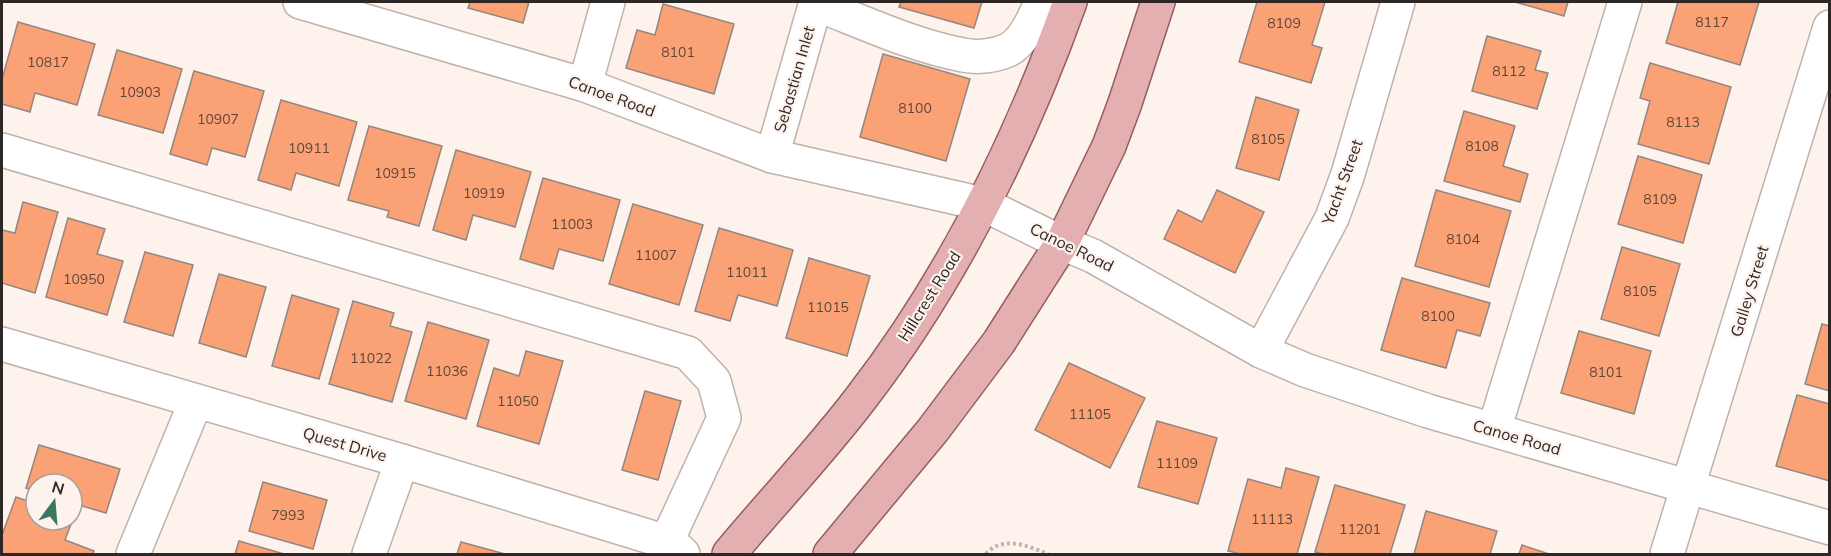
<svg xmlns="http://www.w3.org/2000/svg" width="1831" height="556" viewBox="0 0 1831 556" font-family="Mulish,sans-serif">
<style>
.building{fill:#faa275;stroke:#948680;stroke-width:1.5}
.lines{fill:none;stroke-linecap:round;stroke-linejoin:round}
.minor-casing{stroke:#bfb2ab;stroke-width:36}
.major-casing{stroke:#975d5e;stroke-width:36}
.path{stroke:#bfb5b0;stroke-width:4;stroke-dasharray:3 3;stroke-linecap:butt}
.minor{stroke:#fff;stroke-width:33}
.major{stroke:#e3afb1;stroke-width:33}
.labels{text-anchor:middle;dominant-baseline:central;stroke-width:4.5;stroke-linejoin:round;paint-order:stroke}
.number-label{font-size:14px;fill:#604639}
.street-label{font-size:16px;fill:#2d2825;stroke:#fef2ec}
</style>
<rect width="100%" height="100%" fill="#fef2ec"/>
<!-- building -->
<g class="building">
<polygon points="470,2 529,2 523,23 468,8"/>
<polygon points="901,2 982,2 974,28 899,7"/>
<polygon points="1257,2 1325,2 1312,45 1322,48 1311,83 1239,62"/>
<polygon points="1515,2 1568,2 1564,16"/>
<polygon points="1678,2 1759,2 1740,65 1666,43"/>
<polygon points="663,4 734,24 714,94 626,68 637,30 655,35"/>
<polygon points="18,22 95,44 77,105 35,93 30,112 2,104 2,79"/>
<polygon points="1487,36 1541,51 1535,70 1548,73 1537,109 1472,91"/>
<polygon points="117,50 182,69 163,133 98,115"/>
<polygon points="883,54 970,79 946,161 860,137"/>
<polygon points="1650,63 1731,87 1709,164 1638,144 1650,101 1640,98"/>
<polygon points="194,71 264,91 245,157 212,148 207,165 170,154"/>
<polygon points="1256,97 1299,110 1279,180 1236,168"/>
<polygon points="281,100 357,122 339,186 296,173 291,190 258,180"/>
<polygon points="1464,111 1515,126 1503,166 1528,174 1520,202 1444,181"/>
<polygon points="369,126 442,146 419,226 387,217 389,211 348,200"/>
<polygon points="456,150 531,172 515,227 473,215 466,240 433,230"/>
<polygon points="1638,156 1702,175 1683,243 1618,224"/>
<polygon points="543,178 620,200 603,261 559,249 553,269 520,259"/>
<polygon points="1217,190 1264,212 1235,273 1164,239 1178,210 1202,222"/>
<polygon points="1436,190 1511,211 1489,287 1415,266"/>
<polygon points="23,202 58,212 35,293 2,283 2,230 15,233"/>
<polygon points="633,204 703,225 679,305 609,284"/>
<polygon points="68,218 105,229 97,254 123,261 107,315 46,297"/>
<polygon points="719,228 793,250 777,306 738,295 730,321 695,311"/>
<polygon points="1622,247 1680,264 1659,336 1601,319"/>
<polygon points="145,252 193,265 173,336 124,322"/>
<polygon points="809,258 870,276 847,356 786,338"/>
<polygon points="219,274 266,287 246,357 199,343"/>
<polygon points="1402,278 1490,303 1480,336 1457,330 1446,368 1381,350"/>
<polygon points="292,295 339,309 319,379 272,366"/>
<polygon points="353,301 394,313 390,326 412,332 392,402 329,384"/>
<polygon points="428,322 489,340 466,419 405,401"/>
<polygon points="1822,324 1830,326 1830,391 1805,384"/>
<polygon points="1579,331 1651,351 1634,414 1561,393"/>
<polygon points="526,351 563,361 539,444 477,426 494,368 519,376"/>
<polygon points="1069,363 1145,398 1110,468 1035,430"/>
<polygon points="645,391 681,401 658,480 622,470"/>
<polygon points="1797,395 1830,404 1830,481 1776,466"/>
<polygon points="1157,421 1217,438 1198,504 1138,487"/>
<polygon points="39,445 120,469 106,513 72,503 72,484 36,484 36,492 26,488"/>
<polygon points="1286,468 1319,477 1297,554 1241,554 1228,551 1248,479 1281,488"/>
<polygon points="263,482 327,500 313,549 249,531"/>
<polygon points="1335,485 1405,505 1390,554 1324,554 1315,552"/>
<polygon points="16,497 36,504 36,520 73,519 65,540 94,551 93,554 2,554 2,535"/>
<polygon points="1426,511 1497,531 1490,554 1414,554"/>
<polygon points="239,541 284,554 235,554"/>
<polygon points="461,542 505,554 457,554"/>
<polygon points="1522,545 1549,554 1519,554"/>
</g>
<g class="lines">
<defs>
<g id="minor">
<polyline points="300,2 585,85 772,156 983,204 1062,243 1093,256 1261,351 1305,370 1428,411 1830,528"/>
<path d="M816,4C863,22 914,46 963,55C977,58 995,56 1008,50C1024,42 1035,17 1041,2"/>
<polyline points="585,85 608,2"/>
<polyline points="2,150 688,353 714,381 724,418 666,543"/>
<polyline points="772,156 816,2"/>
<polyline points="2,344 402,461 657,539 679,550 683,554"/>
<polyline points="1261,351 1332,218 1348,174 1398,2"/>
<polyline points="1494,430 1625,2"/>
<polyline points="133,554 196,401"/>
<polyline points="369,554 402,461"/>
<polyline points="1667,554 1830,27"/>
</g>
<g id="major">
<path d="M729,554C772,502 820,452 861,398C952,280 1020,142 1070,2"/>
<polyline points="830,554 933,430 999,342 1062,243 1109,146 1125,103 1158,2"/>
</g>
</defs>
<!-- minor casing -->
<use href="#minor" class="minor-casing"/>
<!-- major casing -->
<use href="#major" class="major-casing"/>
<!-- path -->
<path class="path" d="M986,554C1002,535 1029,546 1048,554"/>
<!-- minor -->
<use href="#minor" class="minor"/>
<!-- major -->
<use href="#major" class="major"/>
</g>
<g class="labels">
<!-- number labels -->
<g class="number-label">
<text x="1712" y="22">8117</text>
<text x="1284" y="23">8109</text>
<text x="678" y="52">8101</text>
<text x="48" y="62">10817</text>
<text x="1509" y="71">8112</text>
<text x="140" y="92">10903</text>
<text x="915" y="108">8100</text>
<text x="218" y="119">10907</text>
<text x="1683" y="122">8113</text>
<text x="1268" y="139">8105</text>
<text x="1482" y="146">8108</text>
<text x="309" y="148">10911</text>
<text x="395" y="173">10915</text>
<text x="484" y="193">10919</text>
<text x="1660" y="199">8109</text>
<text x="572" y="224">11003</text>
<text x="1463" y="239">8104</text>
<text x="656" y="255">11007</text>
<text x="747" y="272">11011</text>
<text x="84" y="279">10950</text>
<text x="1640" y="291">8105</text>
<text x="828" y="307">11015</text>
<text x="1438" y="316">8100</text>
<text x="371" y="358">11022</text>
<text x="447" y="371">11036</text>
<text x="1606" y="372">8101</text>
<text x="518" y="401">11050</text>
<text x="1090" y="414">11105</text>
<text x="1177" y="463">11109</text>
<text x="288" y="515">7993</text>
<text x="1272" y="519">11113</text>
<text x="1360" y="529">11201</text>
</g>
<!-- street labels -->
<g class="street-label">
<text transform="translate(794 79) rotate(-74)">Sebastian Inlet</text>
<text transform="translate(612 96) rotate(20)">Canoe Road</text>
<text transform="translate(1342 182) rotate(-70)">Yacht Street</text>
<text transform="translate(1072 247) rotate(26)">Canoe Road</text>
<text transform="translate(1749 291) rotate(-73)">Galley Street</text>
<text transform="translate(929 296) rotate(-58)">Hillcrest Road</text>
<text transform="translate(1517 437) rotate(16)">Canoe Road</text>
<text transform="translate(345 444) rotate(16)">Quest Drive</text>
</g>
</g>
<!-- border -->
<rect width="1831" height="556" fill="none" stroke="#2d2825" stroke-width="6"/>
<!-- north arrow -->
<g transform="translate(54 502) rotate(16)"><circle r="28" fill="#fef2ec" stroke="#aaa19c" stroke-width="1.5"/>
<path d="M0-4.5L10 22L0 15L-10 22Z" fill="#3a7762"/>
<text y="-9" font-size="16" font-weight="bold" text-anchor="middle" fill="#2d2825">N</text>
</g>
</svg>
